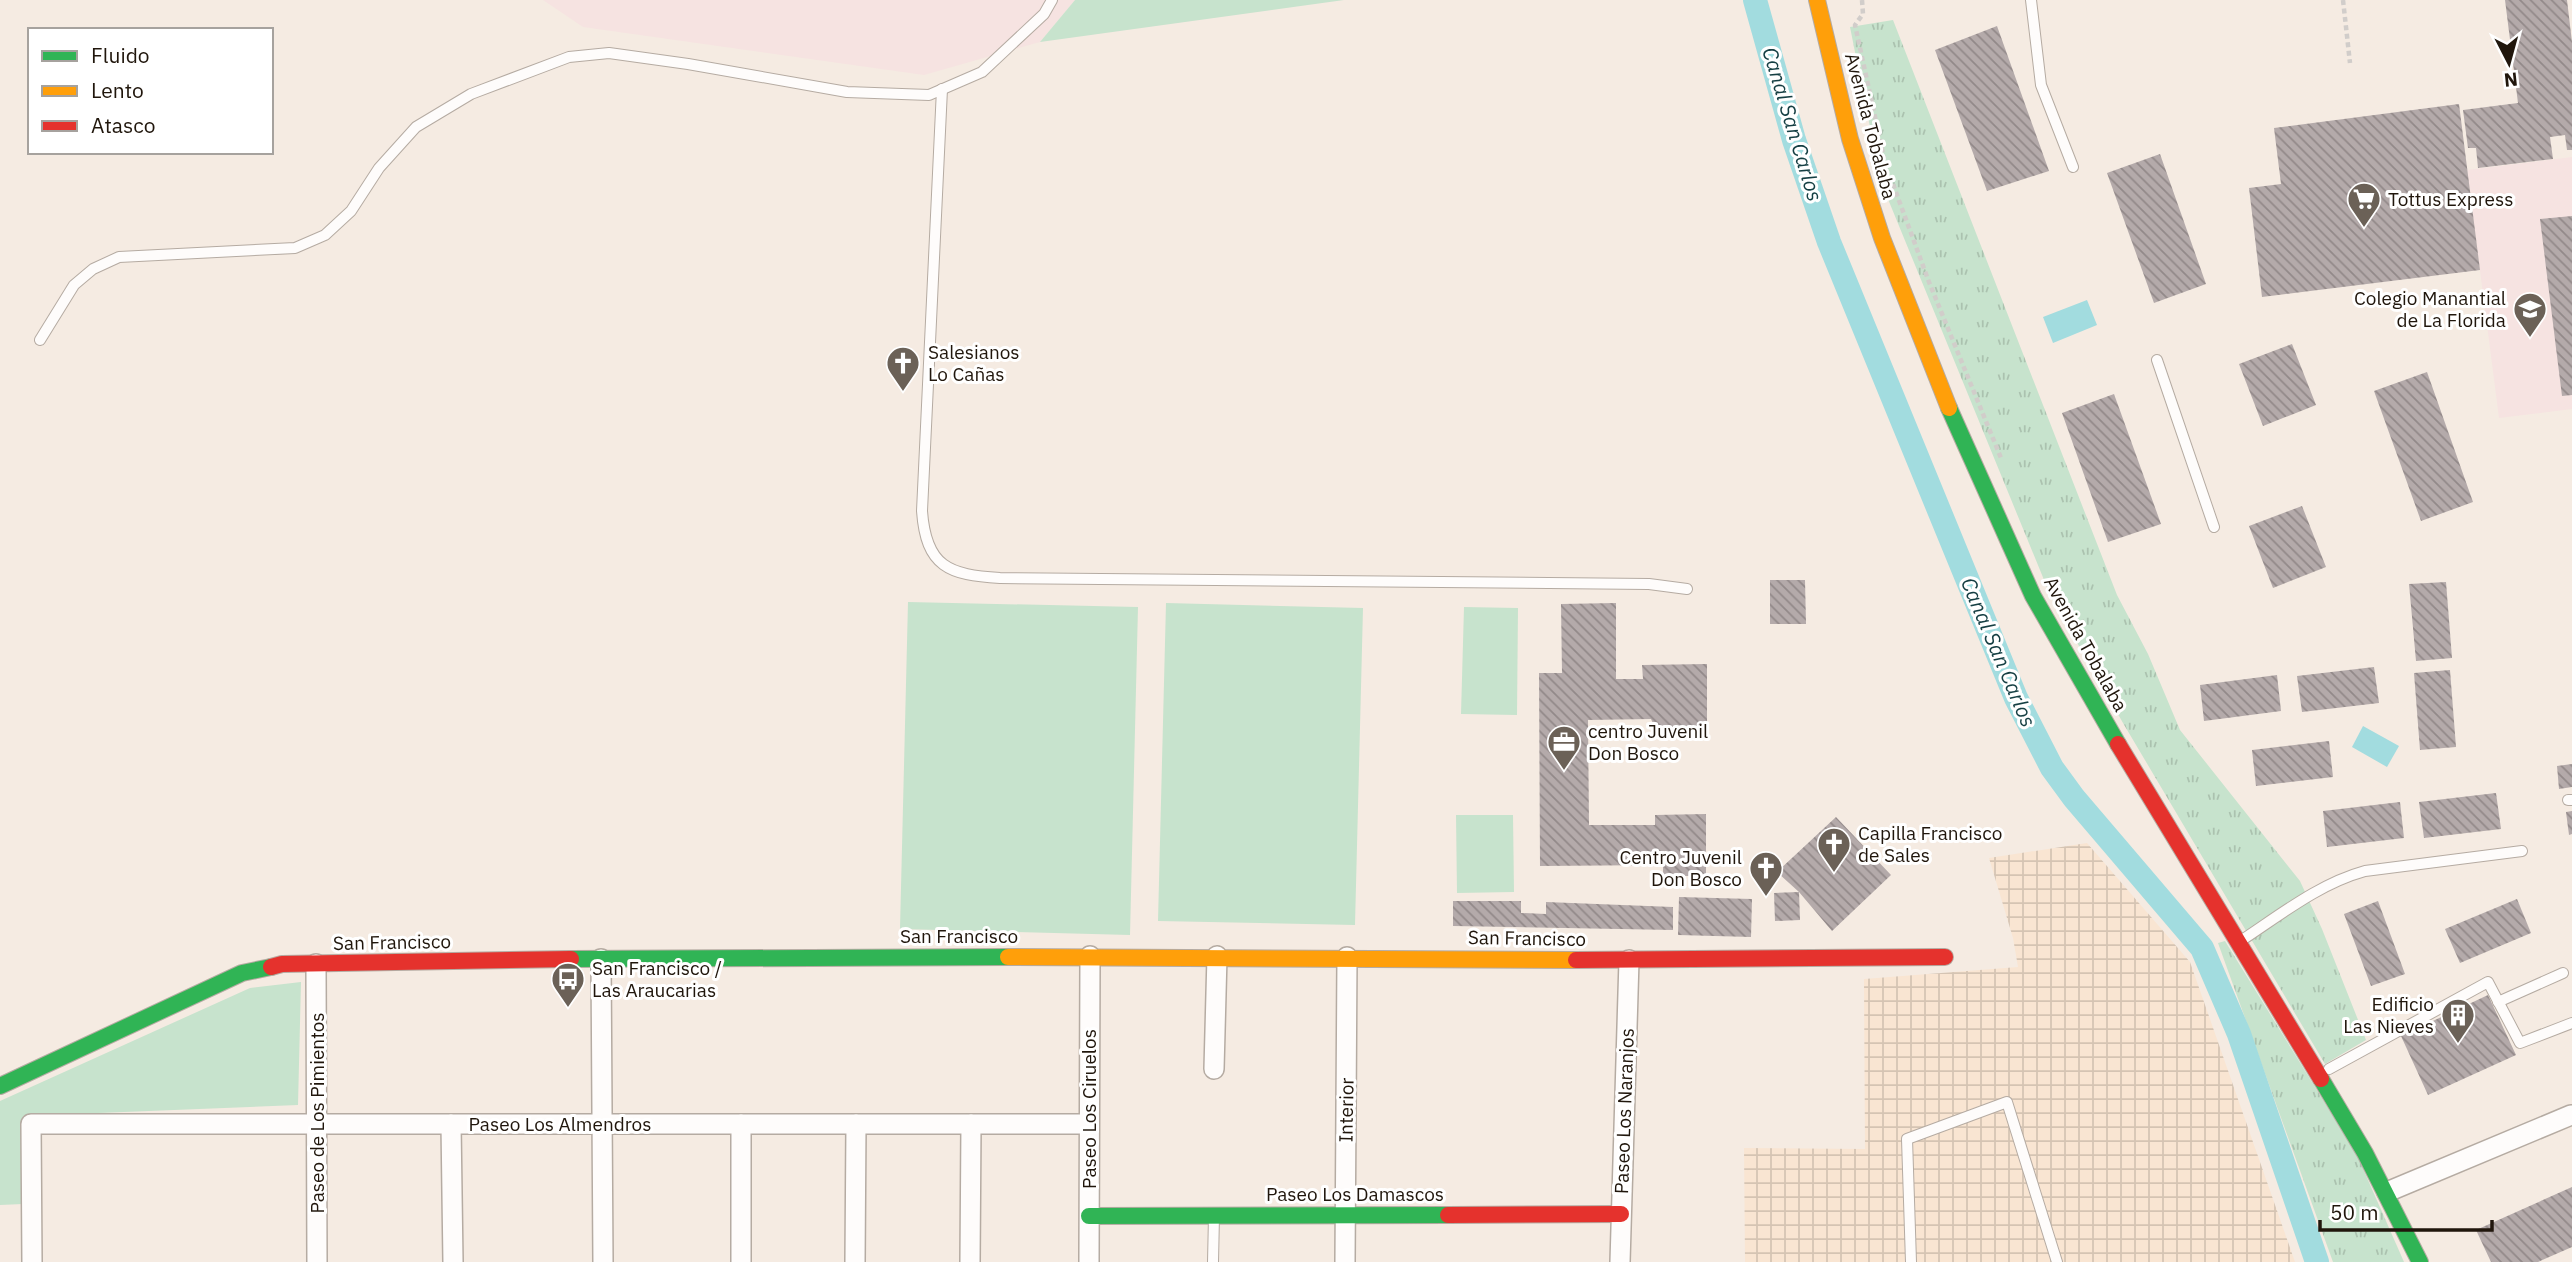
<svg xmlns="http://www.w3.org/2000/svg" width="2572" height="1262" viewBox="0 0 2572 1262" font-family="'IBM Plex Sans',sans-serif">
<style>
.industrial{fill:url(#industrial-grid)}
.education{fill:#f6e3e1}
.grass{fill:#c7e3cd}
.park{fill:url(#park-tufts)}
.water{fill:#a2dcdf}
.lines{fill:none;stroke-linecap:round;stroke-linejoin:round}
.canal{stroke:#a2dcdf;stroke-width:24}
.building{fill:url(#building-back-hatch)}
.lane-casing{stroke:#b5aba2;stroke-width:12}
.street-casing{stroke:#b5aba2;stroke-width:22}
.fast-casing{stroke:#b5aba2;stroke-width:18}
.slow-casing{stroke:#b5aba2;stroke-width:18}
.jam-casing{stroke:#b5aba2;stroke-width:18}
.path{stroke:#d1cdca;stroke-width:4.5;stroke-dasharray:5 3.5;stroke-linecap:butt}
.lane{stroke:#fefcfb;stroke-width:10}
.street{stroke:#fefcfb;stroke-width:19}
.fast{stroke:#30b455;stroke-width:16}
.slow{stroke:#ff9f0a;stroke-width:16}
.jam{stroke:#e5322d;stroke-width:16}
.labels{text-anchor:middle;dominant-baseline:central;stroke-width:6;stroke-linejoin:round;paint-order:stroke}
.street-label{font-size:19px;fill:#20160c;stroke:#fff}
.poi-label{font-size:19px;fill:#20160c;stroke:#fff;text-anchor:start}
.water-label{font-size:21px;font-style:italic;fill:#153f43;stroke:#fff}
</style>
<defs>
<pattern id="industrial-grid" width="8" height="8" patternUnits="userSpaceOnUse" patternTransform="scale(1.75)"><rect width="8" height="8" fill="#f9e5d2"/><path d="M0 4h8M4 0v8" fill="none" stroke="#d5c4b3"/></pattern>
<pattern id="park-tufts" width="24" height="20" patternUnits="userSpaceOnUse" patternTransform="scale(1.75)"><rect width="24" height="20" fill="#c7e3cd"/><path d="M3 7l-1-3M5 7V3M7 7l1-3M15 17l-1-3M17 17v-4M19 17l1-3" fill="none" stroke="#abc2af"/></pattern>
<pattern id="building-back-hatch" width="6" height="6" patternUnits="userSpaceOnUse" patternTransform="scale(1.75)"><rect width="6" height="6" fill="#b4aaaa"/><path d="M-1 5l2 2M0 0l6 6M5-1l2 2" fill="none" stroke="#928989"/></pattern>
</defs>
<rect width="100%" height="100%" fill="#f5ebe2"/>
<!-- industrial -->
<polygon class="industrial" points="2087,843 2190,962 2295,1262 1745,1262 1744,1148 1865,1149 1864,979 2018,967 2013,938 1989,858"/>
<!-- education -->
<g class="education">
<polygon points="543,0 1075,0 1040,42 924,75 583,27"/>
<polygon points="2572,157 2572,409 2499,418 2467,170"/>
</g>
<!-- grass -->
<g class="grass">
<polygon points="1075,0 1344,0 1040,42"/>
<polygon points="908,602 1138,607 1130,935 900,929"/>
<polygon points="1166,603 1363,608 1355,925 1158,921"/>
<polygon points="1464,607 1518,608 1517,715 1461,714"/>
<polygon points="1456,815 1513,815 1514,892 1457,893"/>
<polygon points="301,982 298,1105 23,1116 23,1204 0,1205 0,1101 250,988"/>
</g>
<!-- park -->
<g class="park">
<polygon points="1893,20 2117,595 2148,654 2180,730 2300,881 2322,929 2366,1040 2325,1064 2123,723 2051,597 1881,182 1850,27"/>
<polygon points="2225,941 2357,1155 2404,1262 2333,1262 2218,943"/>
</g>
<!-- water -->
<g class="water">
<polygon points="2087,300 2097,325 2053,343 2043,317"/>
<polygon points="2363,726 2399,746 2387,767 2352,747"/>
</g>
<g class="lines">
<!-- canal -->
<polyline class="canal" points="1755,0 1794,140 1829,242 2016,698 2052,768 2074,798 2202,948 2239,1034 2317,1262"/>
</g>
<!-- building -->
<g class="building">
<polygon points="2505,0 2567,0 2572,42 2572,150 2567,150 2565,135 2550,137 2553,159 2478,168 2476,148 2468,148 2463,110 2518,103"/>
<polygon points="1997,26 2049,171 1987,191 1935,50"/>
<polygon points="2459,104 2480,270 2262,297 2249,188 2281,184 2274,128"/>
<polygon points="2160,154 2206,284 2154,303 2107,173"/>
<polygon points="2572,216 2572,395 2562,396 2540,219"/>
<polygon points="2292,344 2316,405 2263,426 2239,364"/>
<polygon points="2427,372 2473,502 2421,521 2374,391"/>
<polygon points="2114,394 2161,524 2108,542 2062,413"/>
<polygon points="2302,506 2326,567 2273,588 2249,526"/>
<polygon points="1770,580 1805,580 1806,624 1770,624"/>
<polygon points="2446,582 2452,658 2416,661 2409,584"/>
<polygon points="1616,603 1616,679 1643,679 1642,665 1707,664 1707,729 1656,730 1651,719 1588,720 1589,825 1655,825 1655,815 1706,814 1706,876 1663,876 1663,865 1540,866 1539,673 1562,673 1561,604"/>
<polygon points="2374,667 2379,703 2302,712 2297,676"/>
<polygon points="2450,670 2456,747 2420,750 2414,673"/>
<polygon points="2277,675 2281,711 2204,721 2200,685"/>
<polygon points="2329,741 2333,777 2256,786 2252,750"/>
<polygon points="2572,764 2572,787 2559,789 2557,766"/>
<polygon points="2496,793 2501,829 2424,838 2419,802"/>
<polygon points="2400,802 2404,838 2327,847 2323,811"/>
<polygon points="2572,811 2572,834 2569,835 2566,812"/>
<polygon points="1836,817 1891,875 1832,931 1799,892 1777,872"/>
<polygon points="1799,892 1800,920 1775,921 1774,893"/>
<polygon points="1679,897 1752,899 1751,937 1678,935"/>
<polygon points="2517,899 2531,933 2460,963 2445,929"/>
<polygon points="1453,901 1521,901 1521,913 1546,914 1546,902 1673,907 1673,930 1453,926"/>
<polygon points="2378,901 2405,974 2371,986 2344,914"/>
<polygon points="2488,995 2516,1055 2428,1095 2401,1036"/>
<polygon points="2572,1187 2572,1247 2538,1262 2491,1262 2476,1230"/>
</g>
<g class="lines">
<defs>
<g id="lane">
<polyline points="2031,0 2041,85 2073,167"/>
<path d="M942,89L922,511C926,567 949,575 1000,578L1649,584L1687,589"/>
<polyline points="40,340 74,285 93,269 119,257 295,248 325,235 351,211 379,168 416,127 471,94 569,57 609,53 688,64 847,92 929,95 982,72 1044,14 1052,0"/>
<polyline points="2157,360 2214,527"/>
<polyline points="2568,800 2572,800"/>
<path d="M2239,942C2279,916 2318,884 2365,871L2522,851"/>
<polyline points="2498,1002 2563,973"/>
<polyline points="2329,1069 2488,982 2520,1043 2572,1023"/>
<polyline points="1213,1262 1214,1216"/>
<polyline points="1911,1262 1907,1139 2007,1102 2057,1262"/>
</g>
<g id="street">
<polyline points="601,959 603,1262"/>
<polyline points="316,964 317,1262"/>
<polyline points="1214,1069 1217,956"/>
<polyline points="451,1124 453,1262"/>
<polyline points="2387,1192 2571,1115"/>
<polyline points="32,1262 31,1124 1089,1124"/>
<polyline points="741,1262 741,1124"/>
<polyline points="855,1262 856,1124"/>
<polyline points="970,1262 971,1124"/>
<polyline points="1089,1262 1090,956"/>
<polyline points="1345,1262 1347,957"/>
<polyline points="1620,1262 1629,960"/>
</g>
<g id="fast">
<polyline points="1949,408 2033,596 2118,744"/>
<polyline points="571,959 1008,957"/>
<polyline points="2321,1079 2365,1153 2420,1262"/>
<polyline points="0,1086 242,973 271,967"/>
<polyline points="1089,1216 1448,1215"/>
</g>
<g id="slow">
<polyline points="1817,0 1850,139 1882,238 1949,408"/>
<polyline points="1008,957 1576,960"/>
</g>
<g id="jam">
<polyline points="2118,744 2321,1079"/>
<polyline points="1576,960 1945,957"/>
<polyline points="271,967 282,964 571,959"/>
<polyline points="1448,1215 1621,1214"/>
</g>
</defs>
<!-- lane casing -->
<use href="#lane" class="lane-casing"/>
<!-- street casing -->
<use href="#street" class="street-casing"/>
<!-- fast casing -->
<use href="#fast" class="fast-casing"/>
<!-- slow casing -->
<use href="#slow" class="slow-casing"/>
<!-- jam casing -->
<use href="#jam" class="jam-casing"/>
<!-- path -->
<g class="path">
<polyline points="1862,0 1863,14 1855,25 1884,158"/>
<polyline points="2343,0 2350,63"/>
<polyline points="1890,176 1929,282 2001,458"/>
</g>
<!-- lane -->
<use href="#lane" class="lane"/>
<!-- street -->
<use href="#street" class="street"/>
<!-- fast -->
<use href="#fast" class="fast"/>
<!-- slow -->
<use href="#slow" class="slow"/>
<!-- jam -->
<use href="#jam" class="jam"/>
</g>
<!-- icons -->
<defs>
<symbol id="supermarket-pin" viewBox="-11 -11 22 30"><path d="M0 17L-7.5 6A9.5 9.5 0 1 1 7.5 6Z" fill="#6b6157" stroke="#fff"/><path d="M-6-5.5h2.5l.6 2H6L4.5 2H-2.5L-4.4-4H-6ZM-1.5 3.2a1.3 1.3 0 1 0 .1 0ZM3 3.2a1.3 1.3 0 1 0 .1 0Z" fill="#fff"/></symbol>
<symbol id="school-pin" viewBox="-11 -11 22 30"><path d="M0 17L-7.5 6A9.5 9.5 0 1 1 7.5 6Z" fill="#6b6157" stroke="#fff"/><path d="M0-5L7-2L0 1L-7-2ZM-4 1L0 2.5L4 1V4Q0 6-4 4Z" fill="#fff"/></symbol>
<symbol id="church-pin" viewBox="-11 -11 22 30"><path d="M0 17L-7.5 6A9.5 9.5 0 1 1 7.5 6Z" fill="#6b6157" stroke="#fff"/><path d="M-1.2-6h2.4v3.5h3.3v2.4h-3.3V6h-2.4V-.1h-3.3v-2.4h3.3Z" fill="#fff"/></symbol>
<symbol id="office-pin" viewBox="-11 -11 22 30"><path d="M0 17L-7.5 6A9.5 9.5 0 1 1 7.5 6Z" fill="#6b6157" stroke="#fff"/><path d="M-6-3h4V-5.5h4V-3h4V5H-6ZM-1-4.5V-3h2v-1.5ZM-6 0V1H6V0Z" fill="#fff"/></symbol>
<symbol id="bus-pin" viewBox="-11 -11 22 30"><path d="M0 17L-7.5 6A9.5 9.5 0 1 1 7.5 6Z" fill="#6b6157" stroke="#fff"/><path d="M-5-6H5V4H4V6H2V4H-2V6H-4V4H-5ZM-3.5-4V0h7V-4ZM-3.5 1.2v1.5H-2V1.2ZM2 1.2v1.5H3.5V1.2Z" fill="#fff"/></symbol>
<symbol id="building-pin" viewBox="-11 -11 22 30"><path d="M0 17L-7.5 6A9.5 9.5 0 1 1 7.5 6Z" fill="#6b6157" stroke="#fff"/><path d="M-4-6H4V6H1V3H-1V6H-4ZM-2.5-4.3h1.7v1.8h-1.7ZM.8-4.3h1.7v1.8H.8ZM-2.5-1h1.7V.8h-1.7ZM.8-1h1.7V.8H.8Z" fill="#fff"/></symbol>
</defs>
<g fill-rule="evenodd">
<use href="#supermarket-pin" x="2345" y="180" width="38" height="52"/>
<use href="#school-pin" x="2511" y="290" width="38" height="52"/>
<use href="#church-pin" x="884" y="344" width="38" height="52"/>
<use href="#office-pin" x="1545" y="723" width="38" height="52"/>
<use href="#church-pin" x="1815" y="825" width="38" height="52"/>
<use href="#church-pin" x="1747" y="849" width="38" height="52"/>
<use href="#bus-pin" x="549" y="960" width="38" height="52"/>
<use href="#building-pin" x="2439" y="996" width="38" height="52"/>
</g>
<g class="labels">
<!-- street labels -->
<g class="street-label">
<text transform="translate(1871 126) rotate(75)">Avenida Tobalaba</text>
<text transform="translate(2086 644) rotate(61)">Avenida Tobalaba</text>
<text x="959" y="936">San Francisco</text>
<text transform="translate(1527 938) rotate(1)">San Francisco</text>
<text transform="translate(392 942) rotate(-1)">San Francisco</text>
<text transform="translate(1089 1109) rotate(-90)">Paseo Los Ciruelos</text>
<text transform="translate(1346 1110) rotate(-89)">Interior</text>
<text transform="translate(1624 1111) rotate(-88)">Paseo Los Naranjos</text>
<text transform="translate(317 1113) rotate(-90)">Paseo de Los Pimientos</text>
<text x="560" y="1124">Paseo Los Almendros</text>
<text x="1355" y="1194">Paseo Los Damascos</text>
</g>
<!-- poi labels -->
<g class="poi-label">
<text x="2388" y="199">Tottus Express</text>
<text x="2506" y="298" text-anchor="end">Colegio Manantial<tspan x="2506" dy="22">de La Florida</tspan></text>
<text x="928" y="352">Salesianos<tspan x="928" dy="22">Lo Cañas</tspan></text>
<text x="1588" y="731">centro Juvenil<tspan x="1588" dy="22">Don Bosco</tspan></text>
<text x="1858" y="833">Capilla Francisco<tspan x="1858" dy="22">de Sales</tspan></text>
<text x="1742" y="857" text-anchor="end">Centro Juvenil<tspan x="1742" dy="22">Don Bosco</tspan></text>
<text x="592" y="968">San Francisco /<tspan x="592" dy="22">Las Araucarias</tspan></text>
<text x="2434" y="1004" text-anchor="end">Edificio<tspan x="2434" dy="22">Las Nieves</tspan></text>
</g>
<!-- water labels -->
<g class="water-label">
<text transform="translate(1793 124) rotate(73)">Canal San Carlos</text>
<text transform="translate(1999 652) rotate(67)">Canal San Carlos</text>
</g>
</g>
<!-- legend -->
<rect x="28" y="28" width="245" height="126" fill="#ffffff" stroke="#a6a29e" stroke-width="2"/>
<rect x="42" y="51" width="35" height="10" fill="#30b455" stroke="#a6a29e" stroke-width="2"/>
<text x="91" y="63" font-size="21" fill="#20160c">Fluido</text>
<rect x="42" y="86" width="35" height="10" fill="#ff9f0a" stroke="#a6a29e" stroke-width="2"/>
<text x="91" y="98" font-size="21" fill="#20160c">Lento</text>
<rect x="42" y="121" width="35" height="10" fill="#e5322d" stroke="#a6a29e" stroke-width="2"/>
<text x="91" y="133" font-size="21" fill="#20160c">Atasco</text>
<!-- north arrow -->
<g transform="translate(2509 63) rotate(174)" stroke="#ffffff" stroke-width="5" paint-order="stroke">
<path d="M0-5L12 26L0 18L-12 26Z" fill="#20160c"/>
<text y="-10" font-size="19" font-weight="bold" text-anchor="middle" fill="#20160c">N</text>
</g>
<!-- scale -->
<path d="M2320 1220v10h172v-10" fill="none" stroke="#20160c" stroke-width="3.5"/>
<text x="2330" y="1220" font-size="21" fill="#20160c" stroke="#ffffff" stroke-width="5" paint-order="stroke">50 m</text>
</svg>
